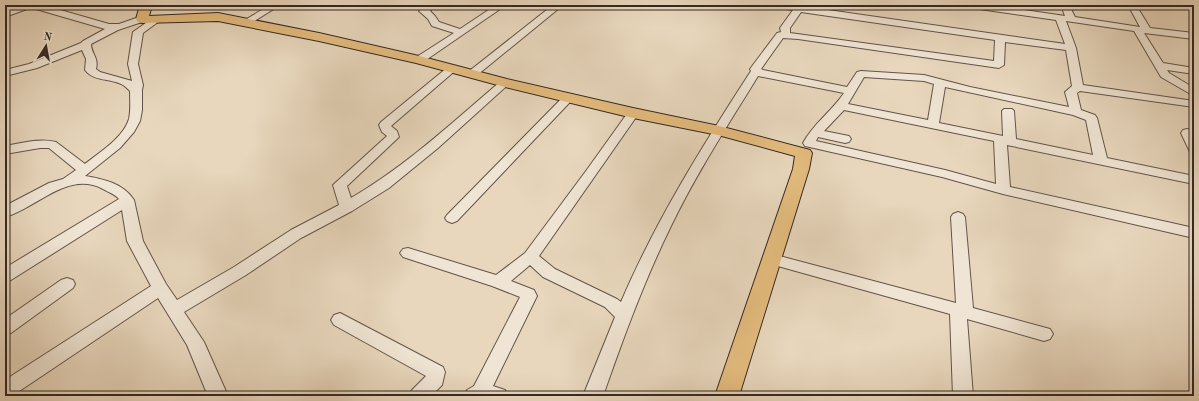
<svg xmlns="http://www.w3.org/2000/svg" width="1199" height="401" viewBox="0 0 1199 401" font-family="'Old Standard TT',serif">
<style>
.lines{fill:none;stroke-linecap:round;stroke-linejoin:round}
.minor-casing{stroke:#62544a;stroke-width:2}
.major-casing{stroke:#352823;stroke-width:2}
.minor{fill:#f0e5d4;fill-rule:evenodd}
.major{fill:#e4bc7e;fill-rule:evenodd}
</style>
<rect width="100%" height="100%" fill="#e8d7bd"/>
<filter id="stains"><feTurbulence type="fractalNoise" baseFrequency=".005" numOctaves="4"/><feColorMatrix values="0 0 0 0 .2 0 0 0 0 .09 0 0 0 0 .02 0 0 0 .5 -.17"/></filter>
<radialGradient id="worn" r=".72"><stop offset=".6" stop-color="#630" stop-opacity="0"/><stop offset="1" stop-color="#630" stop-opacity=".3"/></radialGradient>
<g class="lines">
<defs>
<g id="minor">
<path d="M20,5H43L109,24H119L139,17H145L147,19L145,21L118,30L91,44C91,54 99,57 96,69L100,72L132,81L128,64L133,32L150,20L153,19L158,22L143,33L138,64L143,85L142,90V110L140,121L134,132L120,148L85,176C103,179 123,183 134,200L143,241L166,284L177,300L234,267L291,230L339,205L333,185L387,136L382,132L379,125L381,122L448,67H456L457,69L391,126L397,131L399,137L347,186L351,198C406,166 453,122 501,81L505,80L510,83L438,148L389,188L352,211L301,238L246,275L184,312L204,342L228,396H208L187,345L158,298L12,396H5V380L151,286L127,241L122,210L11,280L5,282V268L119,199C115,194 108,192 103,189C68,170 37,208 5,217V206L49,183L63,179L76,170L49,148H40L5,154V146C22,143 39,138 56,142L85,164C100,152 123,138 129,119C131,110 130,100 130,91C128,89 126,87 123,85C111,78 94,82 85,70L86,59L82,50L37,68L5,76V70L29,64L81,43L83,41L105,29L36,9H27L5,17V11Z"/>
<polygon points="270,5 280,5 248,25 245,26 240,23"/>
<polygon points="426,5 436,5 430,11 435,16 439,22 460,29 496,5 506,5 423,62 419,63 414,60 415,58 454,33 432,26 428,19 419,11"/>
<polygon points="553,5 563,5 476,76 468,76 467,74 468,72"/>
<path d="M772,5H793L1065,44L1056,20L972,8L968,5H990L1065,16L1061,5H1069L1075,17L1140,27L1128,5H1136L1150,28L1194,33V39L1144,33L1163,63L1194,68V74L1167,70L1169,73L1194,88V96L1161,77L1134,31L1066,21L1076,48L1083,85L1194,101V107L1080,91L1077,93L1081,110L1095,115L1097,118L1107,158L1194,176V184L1007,145L1010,187L1194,228V238L1003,194L942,177L805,146L803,143C813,124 832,111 844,93L758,76C728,125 696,174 671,226C644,281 623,339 603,396H583L615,317L605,307L543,277L530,265L511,281L534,290L537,296L493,386L505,390L508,396H464L467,390L474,386L520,297L492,286L403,257L400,253L403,249L408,248L496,275L525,253L586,171L629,111H637L639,113L539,256L555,269L617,299L621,302C656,220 703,145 751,71L750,69L777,33L781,32L780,28L793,10L773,7ZM801,12L995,40L994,61L790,33V28ZM783,38L798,39L999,68L1004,65L1005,42L1066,50L1072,86L1065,92L1069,107L970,87L924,75L861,71L857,72L847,87L763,70L761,69ZM864,77L924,81L934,84L928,120L848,104ZM945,87L1073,115L1086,120L1093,155L1016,139L1014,111L1012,109H1004L1002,111L1003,136L939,123ZM844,110L994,141L996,184L945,170L816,141L818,137L845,143L849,142L851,139L849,136L824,131Z"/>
<polygon points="568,95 572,96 574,98 572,100 457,221 452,223 447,221 445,218 447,215 564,96"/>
<polygon points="1187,129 1191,130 1194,135 1194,153 1190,152 1181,133 1183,130"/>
<polygon points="958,212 963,214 965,217 973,308 1050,329 1053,334 1050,339 1044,341 967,319 973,396 953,396 950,314 767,263 764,259 767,255 772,254 956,303 951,217 953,214"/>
<polygon points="67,278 73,280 75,284 73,288 11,333 5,335 5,319 61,280"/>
<polygon points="340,313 443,367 445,372 442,385 431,396 409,396 412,390 426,376 334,325 331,320 334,315"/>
</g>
<polygon id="major" points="140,5 152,5 149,16 218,13 319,33 419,56 507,79 633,108 719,126 810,150 812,153 809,169 739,396 715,396 793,169 795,156 718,135 633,118 505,87 416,63 319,41 218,21 142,23 138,22 136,19"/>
</defs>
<!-- minor casing -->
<use href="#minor" class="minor-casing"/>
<!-- major casing -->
<use href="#major" class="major-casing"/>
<!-- minor -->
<use href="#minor" class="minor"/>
<!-- major -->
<use href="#major" class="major"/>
</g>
<!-- margin -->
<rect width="1199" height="401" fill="none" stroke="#e8d7bd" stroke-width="20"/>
<rect x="6" y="6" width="1187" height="389" fill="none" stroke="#352823" stroke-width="2"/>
<rect x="10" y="10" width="1179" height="381" fill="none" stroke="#352823"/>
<!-- north arrow -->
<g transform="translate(46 46) rotate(11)" stroke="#f0e5d4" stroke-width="3" paint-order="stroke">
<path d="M0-3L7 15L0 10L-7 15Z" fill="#352823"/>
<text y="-6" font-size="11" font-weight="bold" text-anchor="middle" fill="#352823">N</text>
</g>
<rect width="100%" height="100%" filter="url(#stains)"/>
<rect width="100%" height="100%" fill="url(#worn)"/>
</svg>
